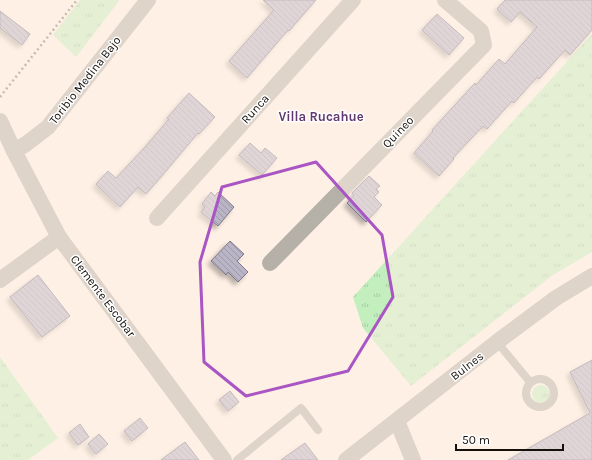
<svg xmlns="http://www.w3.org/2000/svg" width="592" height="460" viewBox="0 0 592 460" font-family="Karla,sans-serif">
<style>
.grass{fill:url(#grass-tufts)}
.building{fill:url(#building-back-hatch);stroke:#7e798a;filter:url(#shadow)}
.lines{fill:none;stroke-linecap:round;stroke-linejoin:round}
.path{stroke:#847a73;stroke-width:2.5;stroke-dasharray:2 3;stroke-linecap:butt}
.service{stroke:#b5b1a9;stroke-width:8}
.minor{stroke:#b5b1a9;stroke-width:16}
.marked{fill:none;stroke:#a955c4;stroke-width:3;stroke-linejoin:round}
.labels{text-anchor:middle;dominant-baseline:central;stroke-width:3;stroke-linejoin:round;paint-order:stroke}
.street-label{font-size:12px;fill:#15100b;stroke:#fff}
.neighbourhood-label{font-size:13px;font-weight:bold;fill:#61386f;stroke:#fff}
</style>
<defs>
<pattern id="grass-tufts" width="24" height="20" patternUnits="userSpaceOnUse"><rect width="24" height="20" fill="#c3eebe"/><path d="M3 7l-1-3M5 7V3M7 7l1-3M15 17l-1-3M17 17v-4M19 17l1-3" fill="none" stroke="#a7cba2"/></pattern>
<pattern id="building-back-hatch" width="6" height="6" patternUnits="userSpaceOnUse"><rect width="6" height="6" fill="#b9b4c6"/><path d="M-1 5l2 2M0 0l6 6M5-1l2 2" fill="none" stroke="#9e9aa9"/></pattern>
<filter id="shadow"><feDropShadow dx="-3.5" dy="3.5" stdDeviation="2" flood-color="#0004"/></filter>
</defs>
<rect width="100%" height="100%" fill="#fff0e5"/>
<!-- grass -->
<g class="grass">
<polygon points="80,0 118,0 119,1 76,57 53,35"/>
<polygon points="592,34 592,252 553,275 411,386 363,328 353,297"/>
<polygon points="0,357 58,438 28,460 0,460"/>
<circle cx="541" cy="394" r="9"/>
</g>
<!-- building -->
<g class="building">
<polygon points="263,0 316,0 289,31 288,30 247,78 229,61 274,10"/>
<polygon points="505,0 592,0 592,30 570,55 565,50 539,79 537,77 514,103 512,101 487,129 483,126 453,158 454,159 439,176 414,153 433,131 432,130 475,83 476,85 499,59 505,64 537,27 520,12 511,22 497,9"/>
<polygon points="0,11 30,34 22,45 0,28"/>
<polygon points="437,14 464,38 449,55 422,30"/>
<polygon points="189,93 215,117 199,134 198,133 161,177 146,194 138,187 120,207 96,184 108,171 116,178 145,147 169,119 167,118"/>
<polygon points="250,143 261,153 265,148 277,158 262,175 239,155"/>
<polygon points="369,176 380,186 376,189 379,192 374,197 382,205 366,222 347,203 354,195 352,193"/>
<polygon points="211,192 215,196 218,192 234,207 218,226 201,212 205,207 202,204"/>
<polygon points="230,241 244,254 237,261 248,272 238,282 228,272 226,275 211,261"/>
<polygon points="38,275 70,316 42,337 10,297"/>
<polygon points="592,360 592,460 508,460 590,413 570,372"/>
<polygon points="230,391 239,402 228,411 219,400"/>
<polygon points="140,418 148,428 132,441 124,431"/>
<polygon points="80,424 89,437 78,445 69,433"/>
<polygon points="99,434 108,444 96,454 88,444"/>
<polygon points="185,442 199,460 161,460"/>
<polygon points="305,443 318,460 281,460"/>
</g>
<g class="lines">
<!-- path -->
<polyline class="path" points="0,97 77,0"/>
<!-- service -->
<g class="service">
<polyline points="497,342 530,382"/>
<circle cx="540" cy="393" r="14"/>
<polyline points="237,460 301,408 318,430"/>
</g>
<!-- minor -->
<g class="minor">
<polyline points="0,121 14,151 59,237 224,460"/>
<polyline points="14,151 26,144 48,127 148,0"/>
<polyline points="157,218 353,0"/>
<polyline points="270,263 484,45 481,31 445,0"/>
<polyline points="0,280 59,237"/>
<polyline points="397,421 413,460"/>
<polyline points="346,460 497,342 556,298 592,276"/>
</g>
</g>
<!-- marked area -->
<path d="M0 0H592V460H0ZM316,162L382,235L393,297L348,371L246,396L204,362L200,262L222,187Z" fill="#fff0e5" fill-opacity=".55" fill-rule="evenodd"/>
<path class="marked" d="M316,162L382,235L393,297L348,371L246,396L204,362L200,262L222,187Z"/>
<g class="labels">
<!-- street labels -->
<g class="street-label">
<text transform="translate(85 80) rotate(-52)">Toribio Medina Bajo</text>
<text transform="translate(255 109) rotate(-48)">Runca</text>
<text transform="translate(398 132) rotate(-46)">Quineo</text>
<text transform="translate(103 296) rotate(53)">Clemente Escobar</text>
<text transform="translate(467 366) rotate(-38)">Bulnes</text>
</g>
<!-- neighbourhood labels -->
<g class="neighbourhood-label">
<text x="321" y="116">Villa Rucahue</text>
</g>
</g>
<!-- scale -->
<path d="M456 444v6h107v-6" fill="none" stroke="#15100b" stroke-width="2"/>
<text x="462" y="444" font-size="12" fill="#15100b" stroke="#ffffff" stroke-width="3" paint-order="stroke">50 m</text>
</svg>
